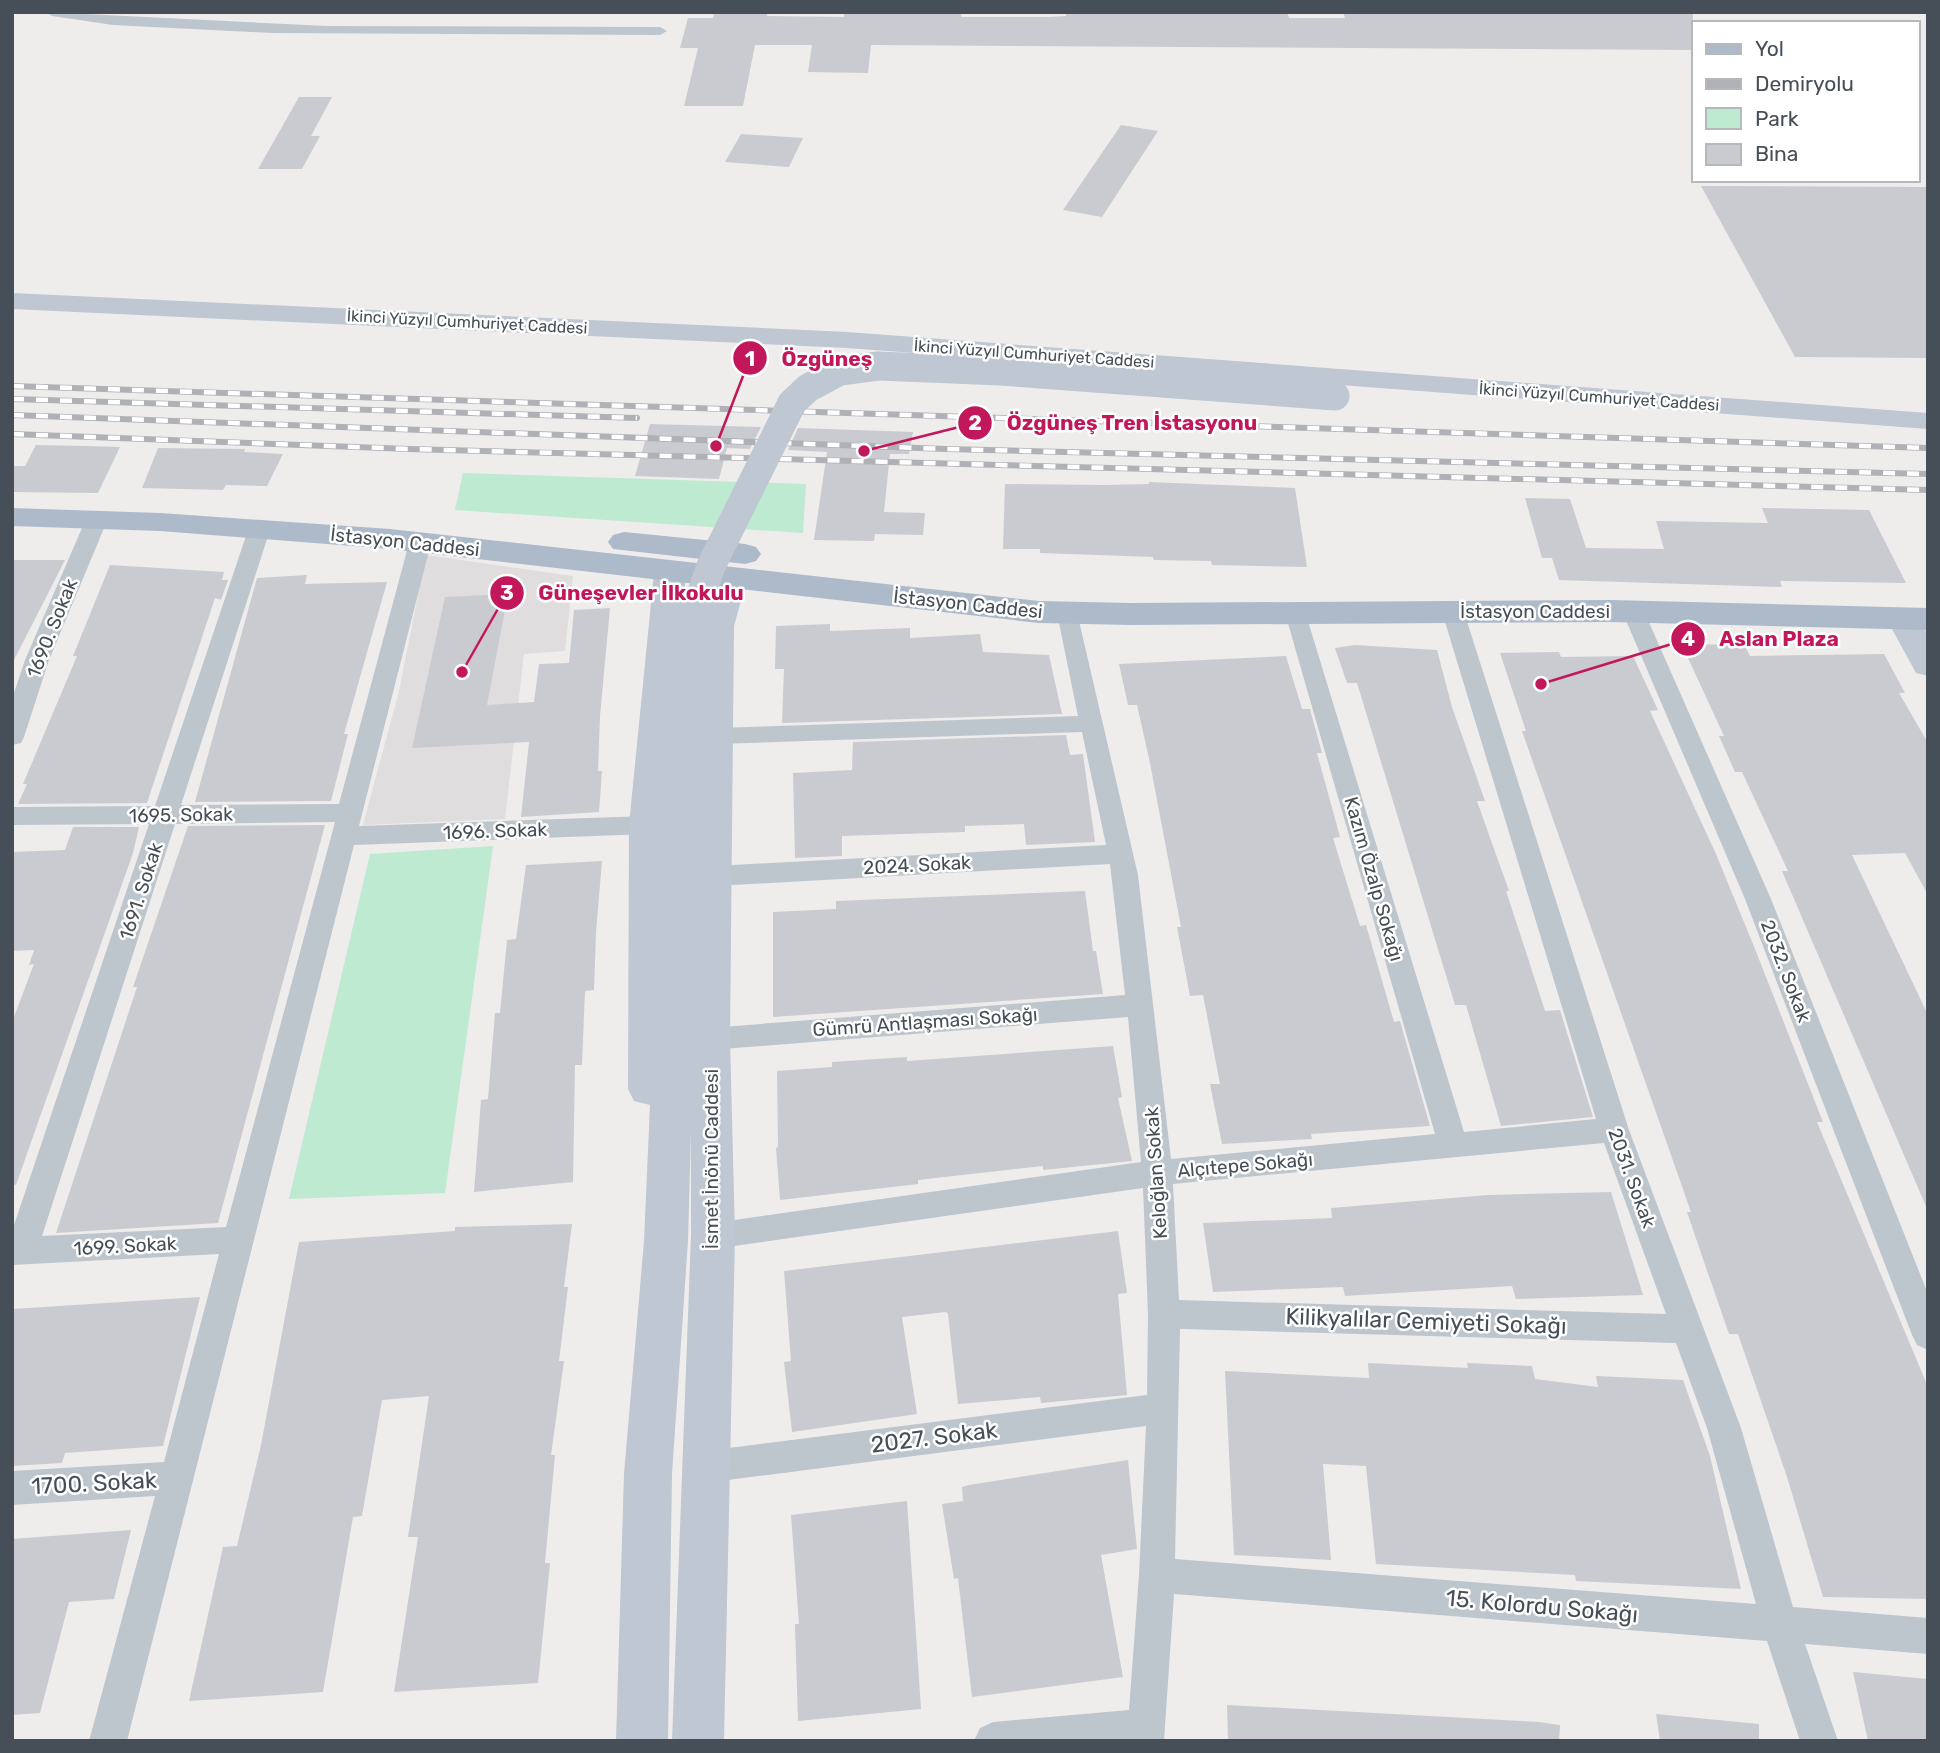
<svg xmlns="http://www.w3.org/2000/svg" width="1940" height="1753" viewBox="0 0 1940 1753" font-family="Rubik,sans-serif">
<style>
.education{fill:#dfdddd}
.green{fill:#bdead0}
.building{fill:#cacbd0}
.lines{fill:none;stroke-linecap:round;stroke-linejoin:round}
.street{fill:#bec6cd;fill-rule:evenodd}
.secondary{fill:#bec7d2;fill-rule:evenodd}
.primary{fill:#adbac9;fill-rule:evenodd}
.rail-casing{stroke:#afb1b6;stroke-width:6}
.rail{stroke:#fff;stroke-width:4.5;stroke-dasharray:12;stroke-linecap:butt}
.secondary-bridge-far1{stroke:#bec7d2;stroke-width:29}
.secondary-bridge{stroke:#bec7d2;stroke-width:37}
.labels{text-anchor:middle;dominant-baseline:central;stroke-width:5;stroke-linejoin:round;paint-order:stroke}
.far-street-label{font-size:16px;fill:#464f57;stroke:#fff}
.street-label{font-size:19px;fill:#464f57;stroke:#fff}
.near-street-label{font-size:23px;fill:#464f57;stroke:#fff}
.leader{fill:none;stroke:#c2185b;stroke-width:2.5}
.callout-dot{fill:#c2185b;stroke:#fff;stroke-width:2.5}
.mark-label{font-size:21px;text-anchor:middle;font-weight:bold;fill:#fff}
.callout-label{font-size:21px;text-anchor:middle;font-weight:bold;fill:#c2185b;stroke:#fff;stroke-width:5;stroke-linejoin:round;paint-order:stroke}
</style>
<rect width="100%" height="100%" fill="#efecec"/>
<!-- education -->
<polygon class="education" points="426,555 573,576 565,651 524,654 505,819 363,825 399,691"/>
<!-- green -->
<g class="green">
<polygon points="463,473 806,484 803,533 455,510"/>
<polygon points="493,846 445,1193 289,1199 370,854"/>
</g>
<!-- building -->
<g class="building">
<polygon points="714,12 768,12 767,16 844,17 844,12 962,12 961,17 1050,17 1066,16 1066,12 1287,12 1289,18 1345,18 1343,12 1693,12 1693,50 871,45 868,73 808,72 812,45 755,45 743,106 684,106 698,48 680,48 688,18 713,18"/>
<polygon points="299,97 332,97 311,136 320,136 302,169 258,169"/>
<polygon points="1121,125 1158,131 1102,217 1063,210"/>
<polygon points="741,134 803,138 789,167 725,162"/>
<polygon points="1701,186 1928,187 1928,358 1795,357"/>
<polygon points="650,424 761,427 750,449 727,448 719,479 635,476"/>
<polygon points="798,428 913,432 909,454 890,454 884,512 925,513 923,535 875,534 874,541 814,540 827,452 788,450"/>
<polygon points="36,445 87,446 120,447 98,493 12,492 12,466 25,466"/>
<polygon points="158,448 245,449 244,452 283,454 267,486 226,485 223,490 142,488"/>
<polygon points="1149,482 1295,488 1307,567 1212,565 1211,561 1154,560 1153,557 1040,553 1040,549 1003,549 1005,484 1103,485 1149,484"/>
<polygon points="1525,498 1570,499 1586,548 1664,549 1656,521 1768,523 1762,508 1869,510 1906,583 1780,581 1782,587 1559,580 1552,558 1542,558"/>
<polygon points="12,560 65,560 12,664"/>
<polygon points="110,565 224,572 222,580 228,580 221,600 215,598 147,803 18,804 27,784 23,784 77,656 73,656"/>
<polygon points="307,575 305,584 387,582 344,734 348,734 331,801 195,802 257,578"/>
<polygon points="508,594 487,705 534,702 539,664 569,663 574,610 610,608 600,716 598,771 602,771 599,812 521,817 529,742 412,748 445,597"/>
<polygon points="830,624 830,631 910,628 910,638 980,634 983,652 1049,655 1062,714 782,723 784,669 775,669 776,626"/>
<polygon points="1744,644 1750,656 1884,654 1905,693 1899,693 1928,743 1928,895 1905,853 1852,855 1928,1015 1928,1211 1782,871 1788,871 1742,772 1735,772 1719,736 1724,736 1682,645"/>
<polygon points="1355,645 1437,650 1452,707 1485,801 1477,801 1509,891 1506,891 1526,952 1545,1011 1560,1010 1593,1117 1501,1126 1466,1005 1455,1005 1357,683 1347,683 1335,648"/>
<polygon points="1559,652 1561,657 1633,656 1658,710 1650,711 1716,854 1755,949 1823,1122 1817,1122 1928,1387 1928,1599 1823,1597 1787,1477 1738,1334 1729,1334 1703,1259 1687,1212 1691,1212 1522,731 1526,731 1500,653"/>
<polygon points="1286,656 1302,709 1310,709 1322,753 1317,753 1340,837 1333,838 1360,926 1366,925 1394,1022 1400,1021 1430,1126 1311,1134 1312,1139 1222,1144 1210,1084 1220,1084 1203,995 1190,996 1177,927 1181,927 1150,763 1137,705 1128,705 1119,664"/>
<polygon points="1066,735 1070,755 1083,754 1095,842 1026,845 1024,824 965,826 965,832 842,836 842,856 795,858 793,773 852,770 853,742"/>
<polygon points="325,825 218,1223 56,1233 137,987 133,987 188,826"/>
<polygon points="73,827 139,827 133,853 16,1185 12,1184 12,1022 34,964 29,965 34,950 12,951 12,852 65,850"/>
<polygon points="602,861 596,932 594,990 585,991 582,1065 575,1065 573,1182 474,1192 481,1100 488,1099 495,1013 500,1013 507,940 516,939 526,865"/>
<polygon points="1085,891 1093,951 1096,951 1103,994 773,1017 773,912 836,909 836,901"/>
<polygon points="1113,1046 1122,1097 1118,1098 1132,1161 1043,1170 1043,1166 918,1180 918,1184 780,1200 776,1148 778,1147 777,1071 832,1067 832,1062 907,1057 907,1061"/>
<polygon points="1611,1192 1643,1295 1516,1299 1512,1286 1345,1296 1343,1287 1213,1292 1203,1223 1332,1218 1331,1208 1488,1195"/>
<polygon points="572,1224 564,1287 568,1287 559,1361 564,1361 551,1455 555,1455 545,1563 550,1563 538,1683 394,1692 418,1537 408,1537 429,1396 382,1400 362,1516 353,1517 323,1692 189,1701 223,1547 237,1546 261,1445 299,1242 455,1231 455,1227"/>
<polygon points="1118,1231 1127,1293 1118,1294 1127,1395 1041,1403 1040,1397 958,1404 948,1314 946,1312 902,1317 917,1414 792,1432 784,1362 791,1361 784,1271"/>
<polygon points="200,1297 163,1446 65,1453 62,1463 12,1466 12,1309"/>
<polygon points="1368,1363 1468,1368 1467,1363 1532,1366 1535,1379 1598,1387 1596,1376 1683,1380 1710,1456 1741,1589 1576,1581 1575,1575 1376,1564 1366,1466 1323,1464 1331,1560 1234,1555 1225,1371 1369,1378"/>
<polygon points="1128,1460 1137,1549 1101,1555 1123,1677 972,1697 958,1578 954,1579 942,1504 963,1501 962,1487 969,1485"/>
<polygon points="907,1501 921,1709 798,1721 795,1624 799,1624 791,1515"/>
<polygon points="131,1530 114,1599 69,1602 40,1713 12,1715 12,1539"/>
<polygon points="1853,1672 1928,1679 1928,1741 1868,1741"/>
<polygon points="1227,1705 1539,1722 1560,1725 1559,1741 1228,1741"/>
<polygon points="1656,1714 1759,1724 1759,1741 1660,1741"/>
</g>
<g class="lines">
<!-- street -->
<g class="street">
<polygon points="45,12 327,26 660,27 667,31 660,35 272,33 113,25 52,16"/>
<polygon points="96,515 104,516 107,521 49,660 24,737 21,743 12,745 12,699 25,660 85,521 88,516"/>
<path d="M259,524L267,525L270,530L181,805L339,804L409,543L412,538H428L431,543L359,826L647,816L656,819L660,825L656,831L647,834L354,845L127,1741H89L155,1496L12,1505V1471L164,1462L219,1254L12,1265V1231L149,824L12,825V807L155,806L248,530L251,525ZM335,822L226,1227L42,1236L175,824Z"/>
<polygon points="1633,604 1641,606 1644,611 1771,899 1928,1294 1928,1350 1917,1345 1912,1335 1745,899 1622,611 1625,606"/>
<path d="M1453,605L1461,607L1464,612L1629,1130L1741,1428L1793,1607L1928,1618V1654L1805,1644L1838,1741H1800L1767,1641L1174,1594L1164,1741H974L980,1728L993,1722L1129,1710L1139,1575L1146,1426L705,1483L693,1479L688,1467L693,1455L705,1451L1147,1395L1148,1314L1143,1188L713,1249L702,1246L697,1236L702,1226L713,1223L1141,1162L1128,1017L710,1050L700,1047L696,1039L700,1031L710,1028L1125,995L1110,864L715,886L706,883L702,876L706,869L715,866L1106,845L1082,732L717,744L708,742L705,736L708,730L717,728L1078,716L1057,613L1060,608L1068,606L1076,608L1138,875L1171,1159L1435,1134L1285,613L1288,608L1296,606L1304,608L1464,1132L1596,1119L1442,612L1445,607ZM1604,1143L1666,1314L1179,1300L1173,1184ZM1180,1329L1676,1343L1707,1428L1756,1604L1175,1559Z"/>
</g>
<!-- secondary -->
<g class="secondary">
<polygon points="12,293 847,332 1928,413 1928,429 847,348 12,309"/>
<polygon points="670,563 681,566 686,573 665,825 668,1028 673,1026 687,1031 690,1037 702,626 715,579 720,572 731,569 742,572 747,579 734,626 730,1039 735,1236 724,1741 672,1741 691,1236 691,1131 688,1241 672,1474 668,1741 616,1741 624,1474 644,1241 650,1105 634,1101 628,1089 629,825 654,573 659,566"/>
<polygon points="1902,608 1913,611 1928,635 1928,676 1916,673 1886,618 1891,611"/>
</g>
<!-- primary -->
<g class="primary">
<polygon points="12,508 160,513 390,529 1039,601 1131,603 1610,600 1928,608 1928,630 1610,622 1131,625 1039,623 390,549 160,531 12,526"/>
<polygon points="624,532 745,544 756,547 761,554 756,561 745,564 613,549 608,542 613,535"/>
</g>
<defs>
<g id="rail">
<polyline points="12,386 1928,448"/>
<polyline points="12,399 637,418"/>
<polyline points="12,415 946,449 1928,474"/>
<polyline points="12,434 409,449 1928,490"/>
</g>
</defs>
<!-- rail casing -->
<use href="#rail" class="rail-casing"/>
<!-- rail -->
<use href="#rail" class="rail"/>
<!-- secondary-bridge-far1 -->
<polyline class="secondary-bridge-far1" points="689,670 691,625 711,566 792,403 808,388 840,371 878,366 1001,371 1335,396"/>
<!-- secondary-bridge -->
<polyline class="secondary-bridge" points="673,1042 689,668"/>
</g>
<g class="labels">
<!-- far-street labels -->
<g class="far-street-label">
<text transform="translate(467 322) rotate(3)">İkinci Yüzyıl Cumhuriyet Caddesi</text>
<text transform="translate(1034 354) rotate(4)">İkinci Yüzyıl Cumhuriyet Caddesi</text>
<text transform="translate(1599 397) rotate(4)">İkinci Yüzyıl Cumhuriyet Caddesi</text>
</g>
<!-- street labels -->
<g class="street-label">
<text transform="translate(405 542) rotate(6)">İstasyon Caddesi</text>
<text transform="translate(968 604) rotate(6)">İstasyon Caddesi</text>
<text x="1535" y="611">İstasyon Caddesi</text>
<text transform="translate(52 628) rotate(-68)">1690. Sokak</text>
<text transform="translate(181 815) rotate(-1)">1695. Sokak</text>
<text transform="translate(495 831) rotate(-2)">1696. Sokak</text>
<text transform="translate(917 865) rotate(-3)">2024. Sokak</text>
<text transform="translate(1374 879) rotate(74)">Kazım Özalp Sokağı</text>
<text transform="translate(141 891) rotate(-72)">1691. Sokak</text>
<text transform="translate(1786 971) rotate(69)">2032. Sokak</text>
<text transform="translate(925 1022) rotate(-4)">Gümrü Antlaşması Sokağı</text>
<text transform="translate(711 1159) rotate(-90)">İsmet İnönü Caddesi</text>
<text transform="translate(1245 1165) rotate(-5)">Alçıtepe Sokağı</text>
<text transform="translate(1156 1173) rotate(-94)">Keloğlan Sokak</text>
<text transform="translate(1632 1178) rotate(70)">2031. Sokak</text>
<text transform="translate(125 1246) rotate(-3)">1699. Sokak</text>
</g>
<!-- near-street labels -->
<g class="near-street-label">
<text transform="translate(1426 1321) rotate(2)">Kilikyalılar Cemiyeti Sokağı</text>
<text transform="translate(934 1437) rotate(-7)">2027. Sokak</text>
<text transform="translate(94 1483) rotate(-3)">1700. Sokak</text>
<text transform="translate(1542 1606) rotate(5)">15. Kolordu Sokağı</text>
</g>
</g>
<!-- callouts -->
<path class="leader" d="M716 446L750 358M864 451L975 423M462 672L507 593M1541 684L1688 639"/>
<g class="callout-dot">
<circle cx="716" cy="446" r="7"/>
<circle cx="864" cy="451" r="7"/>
<circle cx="462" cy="672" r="7"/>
<circle cx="1541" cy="684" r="7"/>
<circle cx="750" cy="358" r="18"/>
<circle cx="975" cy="423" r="18"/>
<circle cx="507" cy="593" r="18"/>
<circle cx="1688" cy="639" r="18"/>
</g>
<g class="mark-label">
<text x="750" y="366">1</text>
<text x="975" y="430">2</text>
<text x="507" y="600">3</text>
<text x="1688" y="646">4</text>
</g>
<g class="callout-label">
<text x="827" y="366">Özgüneş</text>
<text x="1132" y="430">Özgüneş Tren İstasyonu</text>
<text x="641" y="600">Güneşevler İlkokulu</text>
<text x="1779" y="646">Aslan Plaza</text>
</g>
<!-- border -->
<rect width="1940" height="1753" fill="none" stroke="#464f57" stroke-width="28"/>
<!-- legend -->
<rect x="1692" y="21" width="228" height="161" fill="#ffffff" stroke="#b5b9bc" stroke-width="2"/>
<rect x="1706" y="44" width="35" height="10" fill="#adbac9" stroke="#b5b9bc" stroke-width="2"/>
<text x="1755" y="56" font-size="21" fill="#464f57">Yol</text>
<rect x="1706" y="79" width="35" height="10" fill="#afb1b6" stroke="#b5b9bc" stroke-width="2"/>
<text x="1755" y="91" font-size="21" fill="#464f57">Demiryolu</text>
<rect x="1706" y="108" width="35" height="21" fill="#bdead0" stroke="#b5b9bc" stroke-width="2"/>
<text x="1755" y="126" font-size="21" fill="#464f57">Park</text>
<rect x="1706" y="144" width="35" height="21" fill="#cacbd0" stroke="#b5b9bc" stroke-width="2"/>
<text x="1755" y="161" font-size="21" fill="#464f57">Bina</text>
</svg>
